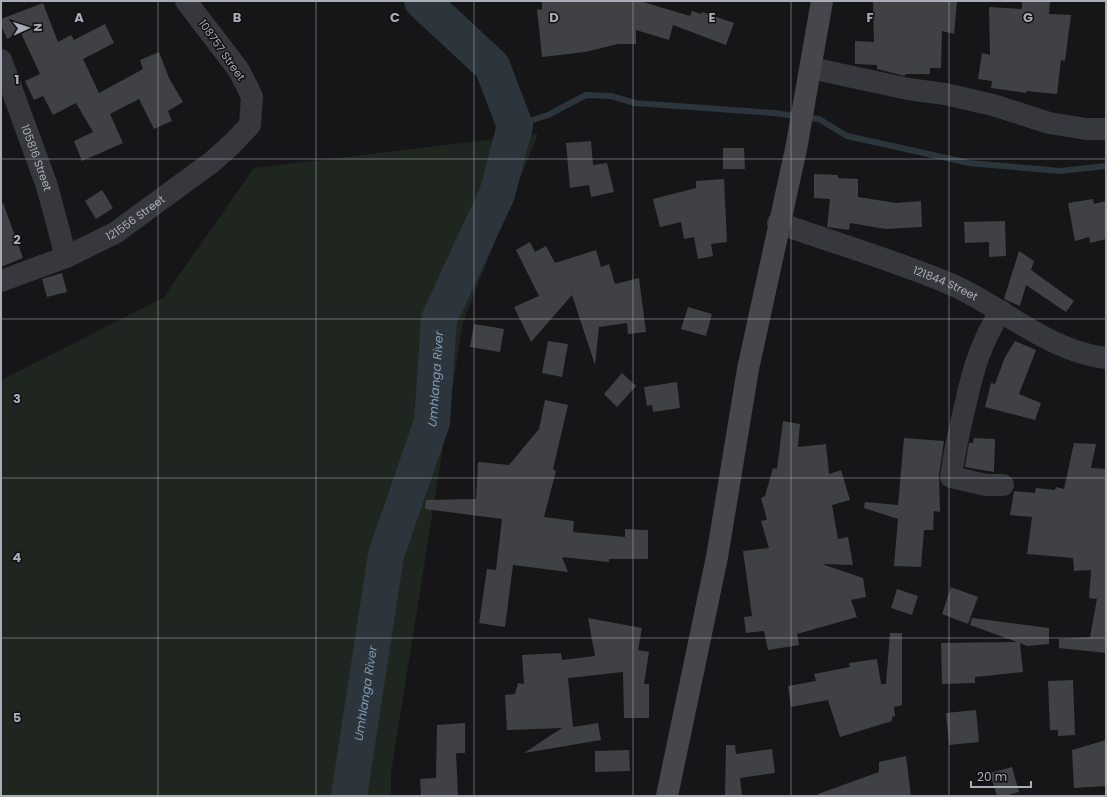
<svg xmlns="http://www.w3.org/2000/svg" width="1107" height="797" viewBox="0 0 1107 797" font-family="Poppins,sans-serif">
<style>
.green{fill:#1e261f}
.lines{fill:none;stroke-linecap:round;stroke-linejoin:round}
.stream{stroke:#2c353c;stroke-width:6}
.river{stroke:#2c353c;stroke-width:36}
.building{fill:#404145}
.street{stroke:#37383d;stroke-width:22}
.secondary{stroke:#45474d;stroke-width:22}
.grid{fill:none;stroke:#a8adb8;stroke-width:1;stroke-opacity:0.55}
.labels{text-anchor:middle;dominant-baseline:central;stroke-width:3;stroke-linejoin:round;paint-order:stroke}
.street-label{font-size:11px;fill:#a8adb8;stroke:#111113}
.water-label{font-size:12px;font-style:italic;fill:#7f9bb3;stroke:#111113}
.grid-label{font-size:13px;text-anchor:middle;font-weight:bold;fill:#a8adb8;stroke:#111113;stroke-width:3;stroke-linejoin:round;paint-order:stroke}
</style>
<rect width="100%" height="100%" fill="#161618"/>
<!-- green -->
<polygon class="green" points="538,134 463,322 391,773 391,796 1,796 1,380 163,298 254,168"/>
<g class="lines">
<!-- stream -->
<polyline class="stream" points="515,126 548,115 586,95 611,96 635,103 774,113 819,119 847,136 969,163 1060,171 1106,166"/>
<!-- river -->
<path class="river" id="s1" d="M349,796L386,555L432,422L439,319L497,194L515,126L492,66L422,1"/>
</g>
<!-- building -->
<g class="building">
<polygon points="542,1 640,1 690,16 692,11 701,14 702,12 734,23 726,45 673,25 669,40 636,30 636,44 618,44 585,52 542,57 537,9 542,10"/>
<polygon points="873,1 957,1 954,34 942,31 941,68 930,68 930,74 905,74 905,76 877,69 877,65 855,64 855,41 874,42"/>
<polygon points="1022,1 1050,1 1049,14 1071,15 1065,61 1061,60 1057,94 1027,91 1026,93 991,88 992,81 978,79 982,53 990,55 989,7 1022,9"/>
<polygon points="43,3 58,42 71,35 74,40 105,24 114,43 83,59 99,93 143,69 140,60 159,52 169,78 183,102 168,111 172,121 154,129 139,99 110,114 123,143 82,161 74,141 93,132 76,103 53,115 43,96 34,100 25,81 40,74 21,33 7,39 1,25 1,19"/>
<polygon points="591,141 593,165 607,163 614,192 591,197 589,185 570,188 566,143"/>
<polygon points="723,148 744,148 745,169 723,169"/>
<polygon points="814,174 838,175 838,178 858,179 858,197 896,203 921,201 922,227 886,229 850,223 849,230 827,227 830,199 814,198"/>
<polygon points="724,179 727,242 711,244 713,256 698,259 694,237 684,239 681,222 660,227 653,199 696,188 696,181"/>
<polygon points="102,190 113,208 96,219 85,201"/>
<polygon points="1093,199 1094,204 1106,201 1106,239 1090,243 1089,237 1075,241 1068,203"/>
<polygon points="3,203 23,258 1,267 1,204"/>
<polygon points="1005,221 1006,256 989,257 989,242 965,243 964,222"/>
<polygon points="530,242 535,252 546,246 555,263 596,250 601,267 609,264 615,284 639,278 646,332 628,334 627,323 599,327 595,365 572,295 531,342 514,307 539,296 516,250"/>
<polygon points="1019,251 1034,261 1031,270 1074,301 1066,312 1026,285 1020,306 1004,299"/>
<polygon points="62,273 67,292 47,297 42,279"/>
<polygon points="688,307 712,314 706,336 681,329"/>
<polygon points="474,324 504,329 500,352 470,347"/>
<polygon points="548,341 568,344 562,377 542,373"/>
<polygon points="1015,341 1036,350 1019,394 1041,403 1035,420 985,407 991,383 995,384 1005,357"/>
<polygon points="622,373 636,386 617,407 604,394"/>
<polygon points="677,382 680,408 653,412 652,405 647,406 644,387"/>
<polygon points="545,400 568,405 553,469 556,471 544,517 574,521 573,532 625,537 625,529 648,530 648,559 609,559 609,562 562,557 568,572 513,565 505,627 479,623 487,569 496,570 502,519 425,509 426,500 476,499 478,462 509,465 539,429"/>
<polygon points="783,421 800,424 798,447 826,444 829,474 841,470 850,500 832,505 838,539 848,537 853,565 822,564 863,578 866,597 851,600 857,617 797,634 799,645 768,650 764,631 746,633 744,617 752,616 743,551 769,548 761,521 767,520 761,498 765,496 773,468 777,469"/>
<polygon points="904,438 944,441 939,475 940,512 934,511 933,530 924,530 921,567 894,566 898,519 864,508 865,502 898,505"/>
<polygon points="974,438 995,439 994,472 965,467 969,443 973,443"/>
<polygon points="1074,443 1096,444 1091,468 1106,469 1106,653 1059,648 1059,639 1090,637 1097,599 1089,598 1091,570 1074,571 1073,558 1027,554 1032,517 1010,515 1014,491 1035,493 1036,488 1055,490 1056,487 1064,489"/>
<polygon points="951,587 978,597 968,624 942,614"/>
<polygon points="897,589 918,596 912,615 891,608"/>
<polygon points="588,618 642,628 638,650 649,652 644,684 649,684 649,718 624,718 623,672 568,678 573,727 598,723 601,740 524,753 562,728 507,730 505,695 515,694 518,683 524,684 522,655 561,653 562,660 595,656"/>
<polygon points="972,618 1049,628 1049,644 1027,646 1020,643 1023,672 975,677 975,683 942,684 941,643 1017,642 970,625"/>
<polygon points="890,633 902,633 902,705 894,707 895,716 892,717 892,721 840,737 828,700 791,707 788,686 816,681 814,674 850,667 849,663 877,659 881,684 886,684"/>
<polygon points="1073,680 1075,735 1058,736 1058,730 1050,730 1048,681"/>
<polygon points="976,710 979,742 949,745 946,713"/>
<polygon points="465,723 465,753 456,753 458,796 421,796 420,779 436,778 437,725"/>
<polygon points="1106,740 1106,786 1074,788 1072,750"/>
<polygon points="726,745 735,745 736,754 772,749 775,773 740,778 742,796 725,796"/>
<polygon points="629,750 630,771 595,772 595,751"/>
<polygon points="906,756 911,796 818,796 818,794 879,772 879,762"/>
<polygon points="1012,767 1019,792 1005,796 997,796 990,773"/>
</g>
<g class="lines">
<!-- street -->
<g class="street">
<path id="s2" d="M1,60L47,186L66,257"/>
<polyline points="811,68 908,89 945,94 993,105 1049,123 1086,129 1106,129"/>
<path id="s3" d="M778,223C835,243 893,260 948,283C1001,305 1046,351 1106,358"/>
<path id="s4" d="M1,281L66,257L115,233L212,162L233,143L250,125L252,97L247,86L238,69L186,1"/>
<path d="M1001,311C982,340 973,369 966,402C960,427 954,452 951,477L986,485H1003"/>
</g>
<!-- secondary -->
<polyline class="secondary" points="667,796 717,557 748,369 796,149 822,1"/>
</g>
<!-- grid -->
<path class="grid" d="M158,1V796M316,1V796M474,1V796M633,1V796M791,1V796M949,1V796M1,159H1106M1,319H1106M1,478H1106M1,638H1106"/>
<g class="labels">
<!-- street labels -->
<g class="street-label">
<text transform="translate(222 50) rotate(55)">108757 Street</text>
<text stroke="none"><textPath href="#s2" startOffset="104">105816 Street</textPath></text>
<text stroke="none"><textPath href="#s4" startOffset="149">121556 Street</textPath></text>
<text stroke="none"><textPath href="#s3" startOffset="178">121844 Street</textPath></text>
</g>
<!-- water labels -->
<g class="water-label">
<text stroke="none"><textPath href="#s1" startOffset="428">Umhlanga River</textPath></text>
<text stroke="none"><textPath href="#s1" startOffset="104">Umhlanga River</textPath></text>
</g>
</g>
<g class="grid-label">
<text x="79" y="22">A</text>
<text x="237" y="22">B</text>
<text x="395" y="22">C</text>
<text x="554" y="22">D</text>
<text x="712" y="22">E</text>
<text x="870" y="22">F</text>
<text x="1028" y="22">G</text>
<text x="17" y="84">1</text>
<text x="17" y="244">2</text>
<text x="17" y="403">3</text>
<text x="17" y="562">4</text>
<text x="17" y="722">5</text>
</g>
<!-- border -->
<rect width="1107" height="797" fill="none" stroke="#a8adb8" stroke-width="4"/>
<!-- north arrow -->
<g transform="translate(28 28) rotate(87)" stroke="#111113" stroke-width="3" paint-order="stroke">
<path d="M0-3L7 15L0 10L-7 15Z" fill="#a8adb8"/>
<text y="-6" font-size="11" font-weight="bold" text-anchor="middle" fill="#a8adb8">N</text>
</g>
<!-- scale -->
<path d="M971 781v6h60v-6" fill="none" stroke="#a8adb8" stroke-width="2"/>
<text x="977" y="781" font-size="12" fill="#a8adb8" stroke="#111113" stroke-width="3" paint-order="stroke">20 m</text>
</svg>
